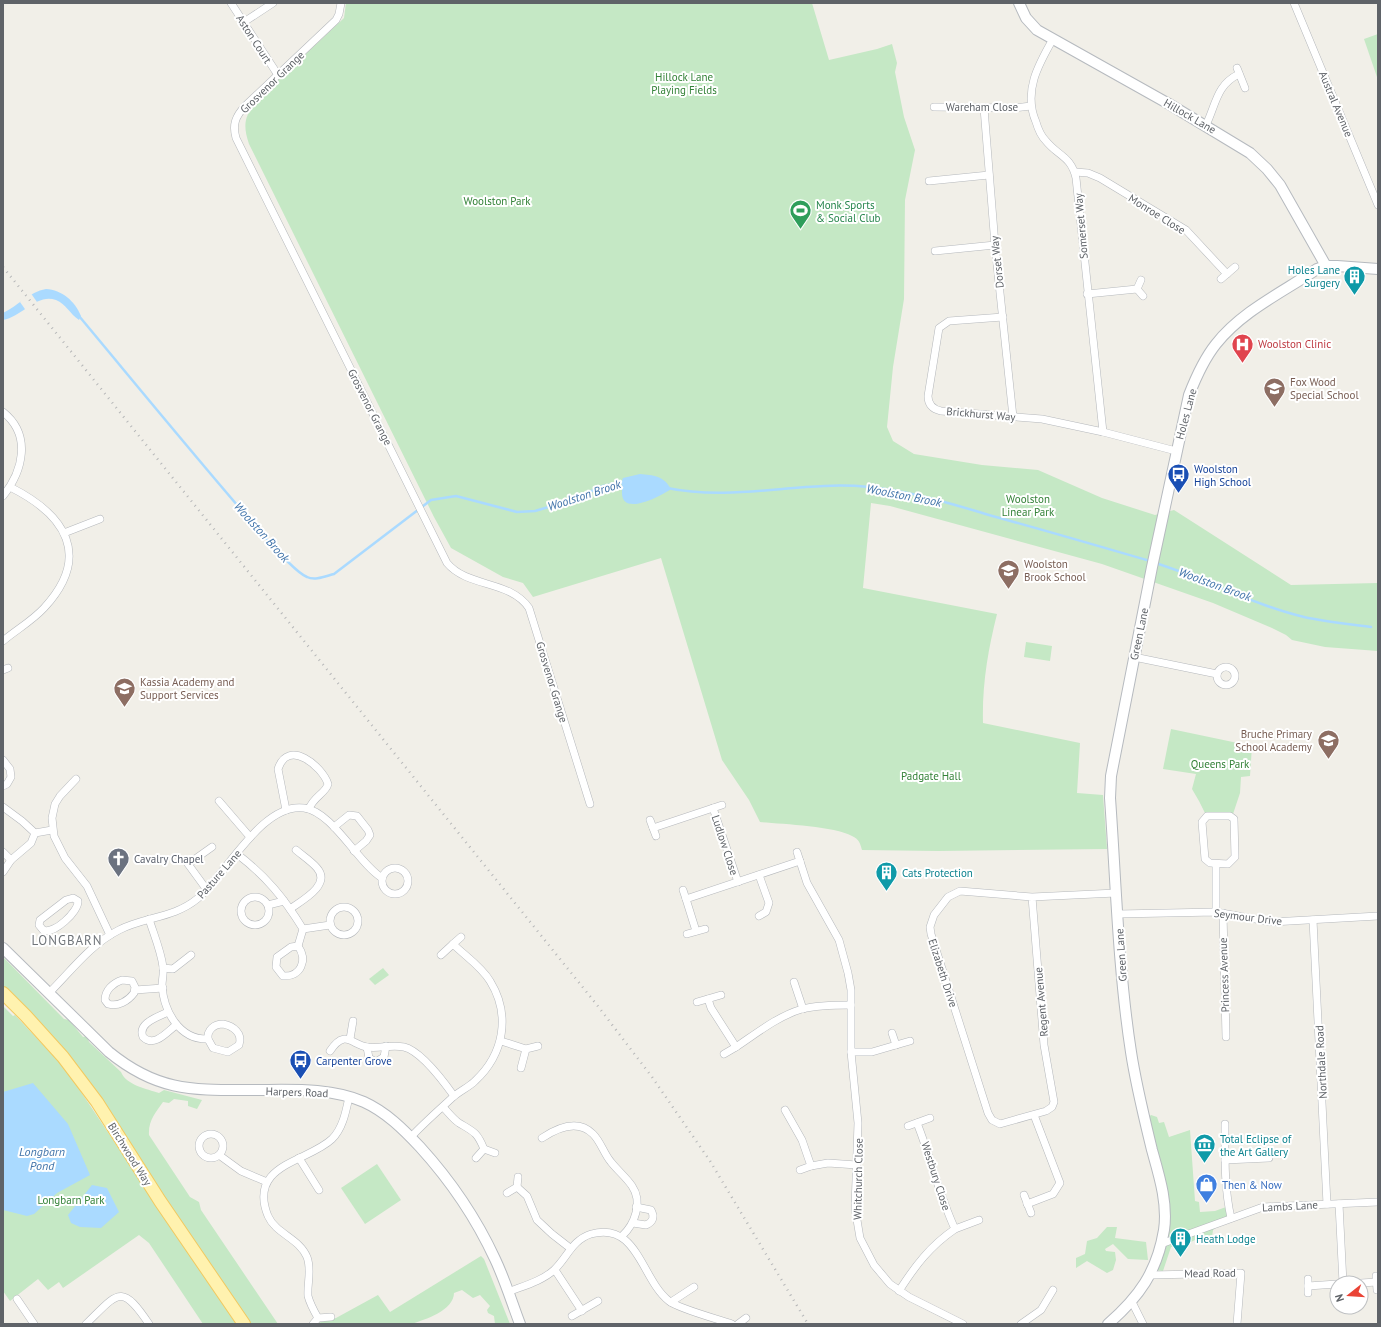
<svg xmlns="http://www.w3.org/2000/svg" width="1381" height="1327" viewBox="0 0 1381 1327" font-family="'PT Sans',sans-serif">
<style>
.green{fill:#c5e8c5}
.water{fill:#aadaff}
.pier{fill:#f1efe8}
.lines{fill:none;stroke-linecap:round;stroke-linejoin:round}
.stream{stroke:#aadaff;stroke-width:2.5}
.street-casing{stroke:#b5b8bc;stroke-width:8}
.secondary-casing{stroke:#b6babf;stroke-width:12}
.primary-casing{stroke:#f2c960;stroke-width:14}
.street{stroke:#fff;stroke-width:7}
.secondary{stroke:#fff;stroke-width:10}
.primary{stroke:#fff2af;stroke-width:12}
.rail{stroke:#b6b7b8;stroke-width:2.5;stroke-dasharray:1 5;stroke-linecap:butt}
.labels{text-anchor:middle;dominant-baseline:central;stroke-width:4;stroke-linejoin:round;paint-order:stroke}
.street-label{font-size:11px;fill:#5f6368;stroke:#fff}
.park-label{font-size:11px;fill:#348238;stroke:#fff}
.leisure-label{font-size:11px;fill:#27864d;stroke:#fff;text-anchor:start}
.culture-label{font-size:11px;fill:#0d838f;stroke:#fff;text-anchor:start}
.health-label{font-size:11px;fill:#be3a42;stroke:#fff;text-anchor:start}
.education-label{font-size:11px;fill:#785e54;stroke:#fff;text-anchor:start}
.transit-label{font-size:11px;fill:#164399;stroke:#fff;text-anchor:start}
.worship-label{font-size:11px;fill:#5b616d;stroke:#fff;text-anchor:start}
.shop-label{font-size:11px;fill:#366cbe;stroke:#fff;text-anchor:start}
.water-label{font-size:12px;font-style:italic;fill:#4174aa;stroke:#fff}
.quarter-label{font-size:13px;letter-spacing:1px;fill:#70757a;stroke:#fff}
</style>
<rect width="100%" height="100%" fill="#f1efe8"/>
<!-- green -->
<g class="green">
<path d="M346,3H812L829,60L877,49L892,44L897,63L895,72L904,117L915,150L905,200L904,299L893,367L887,427L893,441L914,454L982,465L1038,470L1102,498L1155,515L1174,510L1291,585L1378,583V651L1325,647L1292,640L1286,635L1272,628L1213,603L1102,564L890,506L871,503L863,588L997,614C988,650 982,685 983,723L1080,743L1077,793L1103,795L1107,849L938,851L862,850C860,843 859,839 852,836C834,826 782,824 760,822L749,800L722,760L661,558L533,597L523,583L503,577L451,548L434,517L249,144C242,123 245,115 259,98L344,18Z"/>
<polygon points="1378,34 1378,80 1364,39"/>
<polygon points="1026,642 1052,646 1050,661 1024,657"/>
<polygon points="1171,729 1252,746 1250,776 1241,777 1240,793 1233,814 1212,812 1205,813 1199,801 1192,789 1196,774 1163,769"/>
<path d="M3,957L64,1019L69,1020L83,1037L87,1036L89,1042L121,1072C126,1085 147,1089 159,1093L164,1090L202,1100L197,1109L188,1106V1101L174,1099L169,1103L163,1102C156,1112 148,1121 149,1135L190,1197L199,1202L201,1210L278,1324H247L108,1116L3,988Z"/>
<polygon points="383,968 389,975 375,985 369,979"/>
<polygon points="3,1006 13,1016 15,1015 59,1062 75,1083 236,1324 203,1324 149,1243 139,1235 63,1288 59,1282 48,1290 38,1279 10,1301 3,1291"/>
<polygon points="1151,1115 1157,1117 1159,1123 1164,1122 1169,1137 1190,1130 1195,1201 1199,1202 1200,1212 1215,1211 1226,1207 1228,1217 1213,1230 1212,1237 1206,1242 1199,1238 1191,1242 1171,1247 1163,1271 1154,1270 1167,1235 1144,1121"/>
<polygon points="377,1164 401,1200 365,1224 341,1188"/>
<polygon points="1107,1227 1117,1227 1115,1238 1146,1242 1148,1260 1128,1259 1113,1244 1105,1249 1106,1251 1115,1252 1116,1260 1113,1270 1107,1273 1087,1261 1076,1268 1076,1258 1085,1254 1087,1241 1097,1238"/>
<path d="M481,1256L484,1259L510,1324H495L494,1316L488,1313L487,1310L490,1306L480,1295L473,1298L462,1290L454,1293C454,1310 425,1320 411,1324H314L336,1318L378,1295L390,1312Z"/>
</g>
<!-- water -->
<g class="water">
<path d="M46,289C62,290 75,301 81,316L79,320C70,314 66,304 56,300C37,293 23,316 3,320V313C18,306 29,292 46,289Z"/>
<path d="M640,474C653,475 664,476 671,489C661,496 620,518 622,491C622,487 621,482 623,478Z"/>
<polygon points="33,1083 68,1124 90,1175 57,1193 34,1214 27,1216 3,1210 3,1092"/>
<polygon points="92,1185 107,1188 119,1212 101,1228 80,1227 71,1223 68,1215"/>
</g>
<!-- pier -->
<polygon class="pier" points="30,292 37,302 27,312 20,302"/>
<g class="lines">
<!-- stream -->
<g class="stream">
<path d="M79,316C134,382 188,448 244,513C256,527 292,571 307,577C315,581 326,576 334,574L431,500L456,496L517,512L535,511L569,501L603,486L625,482"/>
<path d="M667,488C736,502 802,480 869,487C912,491 955,505 996,517C1047,531 1098,546 1150,561"/>
<path d="M1155,563C1205,578 1253,605 1304,617C1326,622 1349,624 1371,627"/>
</g>
<defs>
<g id="street">
<polyline points="231,3 278,75"/>
<path d="M341,3L339,14L336,20L245,106C236,116 232,124 236,138L447,563C468,588 510,580 529,608L590,804"/>
<polyline points="1294,3 1378,205"/>
<polyline points="244,22 273,3"/>
<path d="M1053,39C1038,65 1023,92 1036,122C1038,129 1041,136 1046,141C1058,156 1071,156 1076,178L1103,432"/>
<polyline points="1237,68 1245,88"/>
<polyline points="934,107 1014,108 1031,106"/>
<polyline points="984,108 995,245 1013,417"/>
<path d="M1206,125C1216,105 1216,85 1239,74"/>
<polyline points="1075,172 1088,173 1100,178 1186,230 1227,274"/>
<polyline points="929,181 989,175"/>
<polyline points="935,251 995,245"/>
<polyline points="1221,279 1235,267"/>
<polyline points="1141,280 1137,289 1143,296"/>
<polyline points="1087,294 1137,289"/>
<path d="M1003,317L949,321L939,328L928,396C928,404 932,409 941,411L1042,419L1103,432L1176,451"/>
<path d="M3,412C32,435 23,471 3,496"/>
<polyline points="64,533 100,519"/>
<path d="M3,641C16,630 32,621 44,608C92,556 66,515 10,487"/>
<polyline points="1134,657 1217,674"/>
<circle cx="1226" cy="676" r="9"/>
<polyline points="3,670 8,668"/>
<polyline points="3,760 10,769 11,777 7,784 3,786"/>
<polyline points="76,779 60,796 55,804 52,818 54,836 65,858 87,886 110,935"/>
<polyline points="219,801 250,837"/>
<polyline points="3,807 22,821 35,833"/>
<polyline points="713,808 738,882"/>
<path d="M286,810L278,769C288,738 322,766 328,784C326,793 313,797 309,809"/>
<polygon points="1207,816 1230,816 1234,819 1235,857 1228,864 1210,863 1205,859 1202,822"/>
<polyline points="650,820 656,836"/>
<polyline points="334,827 349,815 357,816 368,830 370,835 366,841 354,851"/>
<polyline points="653,828 722,805"/>
<polyline points="3,852 11,860"/>
<polyline points="797,852 807,883 839,940 848,973 851,990 851,1052 858,1123 855,1208 860,1238 874,1265 890,1284 909,1297 963,1324"/>
<path d="M237,854C266,876 284,898 303,929L298,946"/>
<polyline points="1216,865 1216,912"/>
<circle cx="395" cy="881" r="13"/>
<polyline points="3,872 11,860 31,843 35,833 52,830"/>
<polyline points="759,875 769,903 766,912 759,916"/>
<polyline points="207,890 188,864 212,847"/>
<polyline points="683,890 686,899"/>
<polyline points="1032,897 1044,1045 1054,1102 1052,1107 1046,1111 1000,1124 992,1120 988,1113 931,934 930,927 934,915 948,897 960,891 1032,897 1116,893"/>
<circle cx="255" cy="911" r="14"/>
<path d="M73,898L78,901C79,911 54,935 43,930L39,925L40,920L66,900Z"/>
<polyline points="268,905 284,901"/>
<circle cx="344" cy="921" r="14"/>
<path d="M290,909C301,901 332,885 317,868C311,861 303,856 296,850"/>
<polyline points="1223,913 1226,1037"/>
<polyline points="1118,914 1216,912 1272,922 1378,916"/>
<path d="M149,919C154,935 161,951 163,967C164,973 162,980 162,986C164,1011 179,1040 208,1039"/>
<polyline points="1313,920 1327,1204"/>
<polyline points="303,929 330,925"/>
<polyline points="696,931 686,899 800,861"/>
<polyline points="687,934 705,929"/>
<polyline points="453,944 461,937"/>
<path d="M298,946C308,960 301,977 283,976L276,967L277,957L291,947Z"/>
<polyline points="163,968 173,969 191,955"/>
<path d="M122,980L132,981L135,987L134,993C128,1001 118,1007 108,1004L105,1000C105,990 113,983 122,980Z"/>
<polyline points="794,982 803,1009"/>
<polyline points="135,990 163,988"/>
<path d="M49,993C71,971 91,944 119,930C144,917 174,918 197,899C226,875 262,802 304,808C333,812 357,862 382,878"/>
<path d="M708,999L711,1008L736,1047C757,1033 778,1016 802,1009C818,1005 835,1005 851,1005"/>
<polyline points="697,1002 721,995"/>
<path d="M168,1012C158,1017 137,1023 143,1037C154,1048 167,1032 176,1025"/>
<path d="M223,1024C234,1026 243,1034 239,1045L228,1052L213,1048L208,1039C207,1030 214,1024 223,1024Z"/>
<polyline points="892,1033 896,1045 910,1041"/>
<polyline points="350,1039 353,1021"/>
<polyline points="501,1041 526,1049"/>
<polyline points="367,1047 369,1058 376,1062 384,1057 386,1046"/>
<path d="M330,1051C345,1028 352,1045 367,1047C379,1049 391,1044 404,1047C421,1051 444,1082 454,1096"/>
<polyline points="851,1052 872,1052 896,1045"/>
<polyline points="724,1054 736,1047"/>
<polyline points="521,1068 526,1049 538,1046"/>
<path d="M443,1107C448,1112 453,1119 459,1123C474,1132 477,1132 484,1149L476,1158"/>
<polyline points="785,1110 802,1140 811,1166 828,1163 857,1165"/>
<path d="M1225,1124C1225,1156 1224,1187 1231,1218"/>
<polyline points="908,1126 930,1118"/>
<circle cx="211" cy="1146" r="12"/>
<path d="M411,1137C424,1123 439,1110 453,1097C460,1091 469,1087 475,1081C504,1054 511,1015 490,981C481,966 465,956 453,944L441,955"/>
<path d="M542,1138C557,1128 578,1119 593,1134C601,1142 604,1154 611,1162C618,1171 626,1177 632,1186C643,1202 635,1224 622,1236"/>
<polyline points="484,1149 495,1153"/>
<polyline points="219,1155 241,1171 267,1182"/>
<polyline points="299,1158 319,1190"/>
<polyline points="1225,1160 1269,1158"/>
<polyline points="800,1170 811,1166"/>
<polyline points="517,1187 527,1196 537,1220 552,1234 570,1248"/>
<polyline points="507,1193 517,1187 518,1177"/>
<polyline points="1024,1195 1031,1213"/>
<polyline points="1027,1204 1053,1194 1060,1183 1034,1115"/>
<polyline points="1339,1204 1343,1283"/>
<path d="M633,1223L646,1225C653,1222 655,1217 651,1210L636,1207"/>
<polyline points="955,1229 979,1220"/>
<polyline points="1161,1244 1263,1207 1378,1202"/>
<polyline points="555,1270 582,1311"/>
<polyline points="1151,1275 1241,1273 1237,1324"/>
<polyline points="1376,1276 1377,1290"/>
<polyline points="1308,1279 1308,1293"/>
<polyline points="1361,1283 1377,1282"/>
<polyline points="1308,1286 1337,1284"/>
<path d="M899,1291C915,1266 930,1246 955,1229C939,1195 931,1158 917,1123"/>
<path d="M508,1292C523,1286 542,1281 554,1270C567,1258 572,1240 591,1234C638,1221 641,1279 669,1301C679,1309 718,1319 732,1324"/>
<polyline points="17,1299 34,1324"/>
<polyline points="671,1302 694,1287"/>
<polyline points="1132,1302 1143,1324"/>
<polyline points="572,1316 598,1301"/>
<path d="M318,1318C314,1311 310,1304 308,1296C307,1283 312,1270 307,1257C299,1238 276,1234 268,1216C247,1164 308,1162 332,1139C343,1128 346,1111 349,1097"/>
<path d="M86,1324C118,1293 121,1282 149,1324"/>
<polyline points="313,1324 318,1318 331,1317"/>
<polyline points="738,1324 746,1318"/>
<polyline points="1021,1324 1041,1310 1053,1290"/>
</g>
<g id="secondary">
<polyline points="1019,3 1026,18 1037,30 1169,104 1250,153 1267,169 1280,185 1326,266"/>
<path d="M3,948L109,1052C158,1092 193,1090 253,1090C289,1090 330,1087 364,1102C386,1112 403,1129 420,1147C450,1180 476,1218 495,1259C505,1280 512,1303 520,1324"/>
<path d="M1108,1324C1139,1297 1157,1272 1164,1230C1168,1203 1159,1175 1152,1150C1144,1117 1136,1085 1131,1052C1118,968 1116,882 1110,798L1111,776L1152,567L1189,395C1196,377 1204,359 1216,344C1242,311 1283,292 1317,269L1326,266H1337L1378,269"/>
</g>
<polyline id="primary" points="3,993 26,1016 63,1057 97,1102 160,1201 244,1324"/>
</defs>
<!-- street casing -->
<use href="#street" class="street-casing"/>
<!-- secondary casing -->
<use href="#secondary" class="secondary-casing"/>
<!-- primary casing -->
<use href="#primary" class="primary-casing"/>
<!-- street -->
<use href="#street" class="street"/>
<!-- secondary -->
<use href="#secondary" class="secondary"/>
<!-- primary -->
<use href="#primary" class="primary"/>
<!-- rail -->
<polyline class="rail" points="3,267 597,1005 652,1077 710,1161 808,1324"/>
</g>
<!-- icons -->
<defs>
<symbol id="stadium-pin" viewBox="-11 -11 22 30"><path d="M0 17L-7.5 6A9.5 9.5 0 1 1 7.5 6Z" fill="#2e9e5b" stroke="#fff"/><path d="M0-5a6.5 5 0 1 0 0 10a6.5 5 0 1 0 0-10ZM-3.5-1.8h7v3.6h-7Z" fill="#fff"/></symbol>
<symbol id="building-pin" viewBox="-11 -11 22 30"><path d="M0 17L-7.5 6A9.5 9.5 0 1 1 7.5 6Z" fill="#0f9aa8" stroke="#fff"/><path d="M-4-6H4V6H1V3H-1V6H-4ZM-2.5-4.3h1.7v1.8h-1.7ZM.8-4.3h1.7v1.8H.8ZM-2.5-1h1.7V.8h-1.7ZM.8-1h1.7V.8H.8Z" fill="#fff"/></symbol>
<symbol id="hospital-pin" viewBox="-11 -11 22 30"><path d="M0 17L-7.5 6A9.5 9.5 0 1 1 7.5 6Z" fill="#e0444e" stroke="#fff"/><path d="M-5-5h3v3.5h4V-5h3V5h-3V1.5h-4V5h-3Z" fill="#fff"/></symbol>
<symbol id="school-pin" viewBox="-11 -11 22 30"><path d="M0 17L-7.5 6A9.5 9.5 0 1 1 7.5 6Z" fill="#8d6e63" stroke="#fff"/><path d="M0-5L7-2L0 1L-7-2ZM-4 1L0 2.5L4 1V4Q0 6-4 4Z" fill="#fff"/></symbol>
<symbol id="bus-pin" viewBox="-11 -11 22 30"><path d="M0 17L-7.5 6A9.5 9.5 0 1 1 7.5 6Z" fill="#1a4fb4" stroke="#fff"/><path d="M-5-6H5V4H4V6H2V4H-2V6H-4V4H-5ZM-3.5-4V0h7V-4ZM-3.5 1.2v1.5H-2V1.2ZM2 1.2v1.5H3.5V1.2Z" fill="#fff"/></symbol>
<symbol id="church-pin" viewBox="-11 -11 22 30"><path d="M0 17L-7.5 6A9.5 9.5 0 1 1 7.5 6Z" fill="#6b7280" stroke="#fff"/><path d="M-1.2-6h2.4v3.5h3.3v2.4h-3.3V6h-2.4V-.1h-3.3v-2.4h3.3Z" fill="#fff"/></symbol>
<symbol id="museum-pin" viewBox="-11 -11 22 30"><path d="M0 17L-7.5 6A9.5 9.5 0 1 1 7.5 6Z" fill="#0f9aa8" stroke="#fff"/><path d="M0-6L6-3V-2H-6V-3ZM-5-1h2V3h-2ZM-1-1h2V3h-2ZM3-1h2V3H3ZM-6 4H6V6H-6Z" fill="#fff"/></symbol>
<symbol id="shop-pin" viewBox="-11 -11 22 30"><path d="M0 17L-7.5 6A9.5 9.5 0 1 1 7.5 6Z" fill="#3f7fe0" stroke="#fff"/><path d="M-5-2.5h2.3a2.7 3.5 0 0 1 5.4 0H5L5.5 6h-11ZM-1.5-2.5h3a1.5 2.3 0 0 0-3 0Z" fill="#fff"/></symbol>
</defs>
<g fill-rule="evenodd">
<use href="#stadium-pin" x="788" y="198" width="25" height="34"/>
<use href="#building-pin" x="1342" y="264" width="25" height="34"/>
<use href="#hospital-pin" x="1230" y="332" width="25" height="34"/>
<use href="#school-pin" x="1262" y="376" width="25" height="34"/>
<use href="#bus-pin" x="1166" y="462" width="25" height="34"/>
<use href="#school-pin" x="996" y="558" width="25" height="34"/>
<use href="#school-pin" x="112" y="676" width="25" height="34"/>
<use href="#school-pin" x="1316" y="728" width="25" height="34"/>
<use href="#church-pin" x="106" y="846" width="25" height="34"/>
<use href="#building-pin" x="874" y="860" width="25" height="34"/>
<use href="#bus-pin" x="288" y="1048" width="25" height="34"/>
<use href="#museum-pin" x="1192" y="1132" width="25" height="34"/>
<use href="#shop-pin" x="1194" y="1172" width="25" height="34"/>
<use href="#building-pin" x="1168" y="1226" width="25" height="34"/>
</g>
<g class="labels">
<!-- street labels -->
<g class="street-label">
<text transform="translate(254 39) rotate(57)">Aston Court</text>
<text transform="translate(272 82) rotate(-44)">Grosvenor Grange</text>
<text transform="translate(1336 104) rotate(67)">Austral Avenue</text>
<text x="982" y="107">Wareham Close</text>
<text transform="translate(1190 116) rotate(30)">Hillock Lane</text>
<text transform="translate(1157 214) rotate(32)">Monroe Close</text>
<text transform="translate(1081 226) rotate(-95)">Somerset Way</text>
<text transform="translate(997 262) rotate(-96)">Dorset Way</text>
<text transform="translate(370 407) rotate(63)">Grosvenor Grange</text>
<text transform="translate(981 414) rotate(5)">Brickhurst Way</text>
<text transform="translate(1186 414) rotate(-75)">Holes Lane</text>
<text transform="translate(1139 634) rotate(-78)">Green Lane</text>
<text transform="translate(552 682) rotate(73)">Grosvenor Grange</text>
<text transform="translate(725 845) rotate(72)">Ludlow Close</text>
<text transform="translate(219 874) rotate(-49)">Pasture Lane</text>
<text transform="translate(1248 917) rotate(7)">Seymour Drive</text>
<text transform="translate(1121 955) rotate(-94)">Green Lane</text>
<text transform="translate(943 973) rotate(72)">Elizabeth Drive</text>
<text transform="translate(1224 975) rotate(-92)">Princess Avenue</text>
<text transform="translate(1041 1002) rotate(-95)">Regent Avenue</text>
<text transform="translate(1321 1062) rotate(-93)">Northdale Road</text>
<text transform="translate(297 1092) rotate(2)">Harpers Road</text>
<text transform="translate(130 1154) rotate(58)">Birchwood Way</text>
<text transform="translate(936 1176) rotate(72)">Westbury Close</text>
<text transform="translate(858 1179) rotate(-89)">Whitchurch Close</text>
<text transform="translate(1290 1206) rotate(-3)">Lambs Lane</text>
<text transform="translate(1210 1273) rotate(-1)">Mead Road</text>
</g>
<!-- park labels -->
<g class="park-label">
<text x="684" y="77">Hillock Lane<tspan x="684" dy="13">Playing Fields</tspan></text>
<text x="497" y="201">Woolston Park</text>
<text x="1028" y="499">Woolston<tspan x="1028" dy="13">Linear Park</tspan></text>
<text x="1220" y="764">Queens Park</text>
<text x="931" y="776">Padgate Hall</text>
<text x="71" y="1200">Longbarn Park</text>
</g>
<!-- leisure labels -->
<g class="leisure-label">
<text x="816" y="205">Monk Sports<tspan x="816" dy="13">&amp; Social Club</tspan></text>
</g>
<!-- culture labels -->
<g class="culture-label">
<text x="1340" y="270" text-anchor="end">Holes Lane<tspan x="1340" dy="13">Surgery</tspan></text>
<text x="902" y="873">Cats Protection</text>
<text x="1220" y="1139">Total Eclipse of<tspan x="1220" dy="13">the Art Gallery</tspan></text>
<text x="1196" y="1239">Heath Lodge</text>
</g>
<!-- health labels -->
<g class="health-label">
<text x="1258" y="344">Woolston Clinic</text>
</g>
<!-- education labels -->
<g class="education-label">
<text x="1290" y="382">Fox Wood<tspan x="1290" dy="13">Special School</tspan></text>
<text x="1024" y="564">Woolston<tspan x="1024" dy="13">Brook School</tspan></text>
<text x="140" y="682">Kassia Academy and<tspan x="140" dy="13">Support Services</tspan></text>
<text x="1312" y="734" text-anchor="end">Bruche Primary<tspan x="1312" dy="13">School Academy</tspan></text>
</g>
<!-- transit labels -->
<g class="transit-label">
<text x="1194" y="469">Woolston<tspan x="1194" dy="13">High School</tspan></text>
<text x="316" y="1061">Carpenter Grove</text>
</g>
<!-- worship labels -->
<g class="worship-label">
<text x="134" y="859">Cavalry Chapel</text>
</g>
<!-- shop labels -->
<g class="shop-label">
<text x="1222" y="1185">Then &amp; Now</text>
</g>
<!-- water labels -->
<g class="water-label">
<text transform="translate(584 495) rotate(-18)">Woolston Brook</text>
<text transform="translate(904 495) rotate(11)">Woolston Brook</text>
<text transform="translate(262 532) rotate(48)">Woolston Brook</text>
<text transform="translate(1215 584) rotate(20)">Woolston Brook</text>
<text x="42" y="1151">Longbarn<tspan x="42" dy="14">Pond</tspan></text>
</g>
<!-- quarter labels -->
<g class="quarter-label">
<text x="67" y="940">LONGBARN</text>
</g>
</g>
<!-- border -->
<rect width="1381" height="1327" fill="none" stroke="#5f6368" stroke-width="8"/>
<!-- north arrow -->
<g transform="translate(1349 1295) rotate(253)"><circle r="19" fill="#ffffff" stroke="#bfc1c3"/>
<path d="M0-3L7 15L0 10L-7 15Z" fill="#ea4335"/>
<text y="-6" font-size="11" font-weight="bold" text-anchor="middle" fill="#5f6368">N</text>
</g>
</svg>
